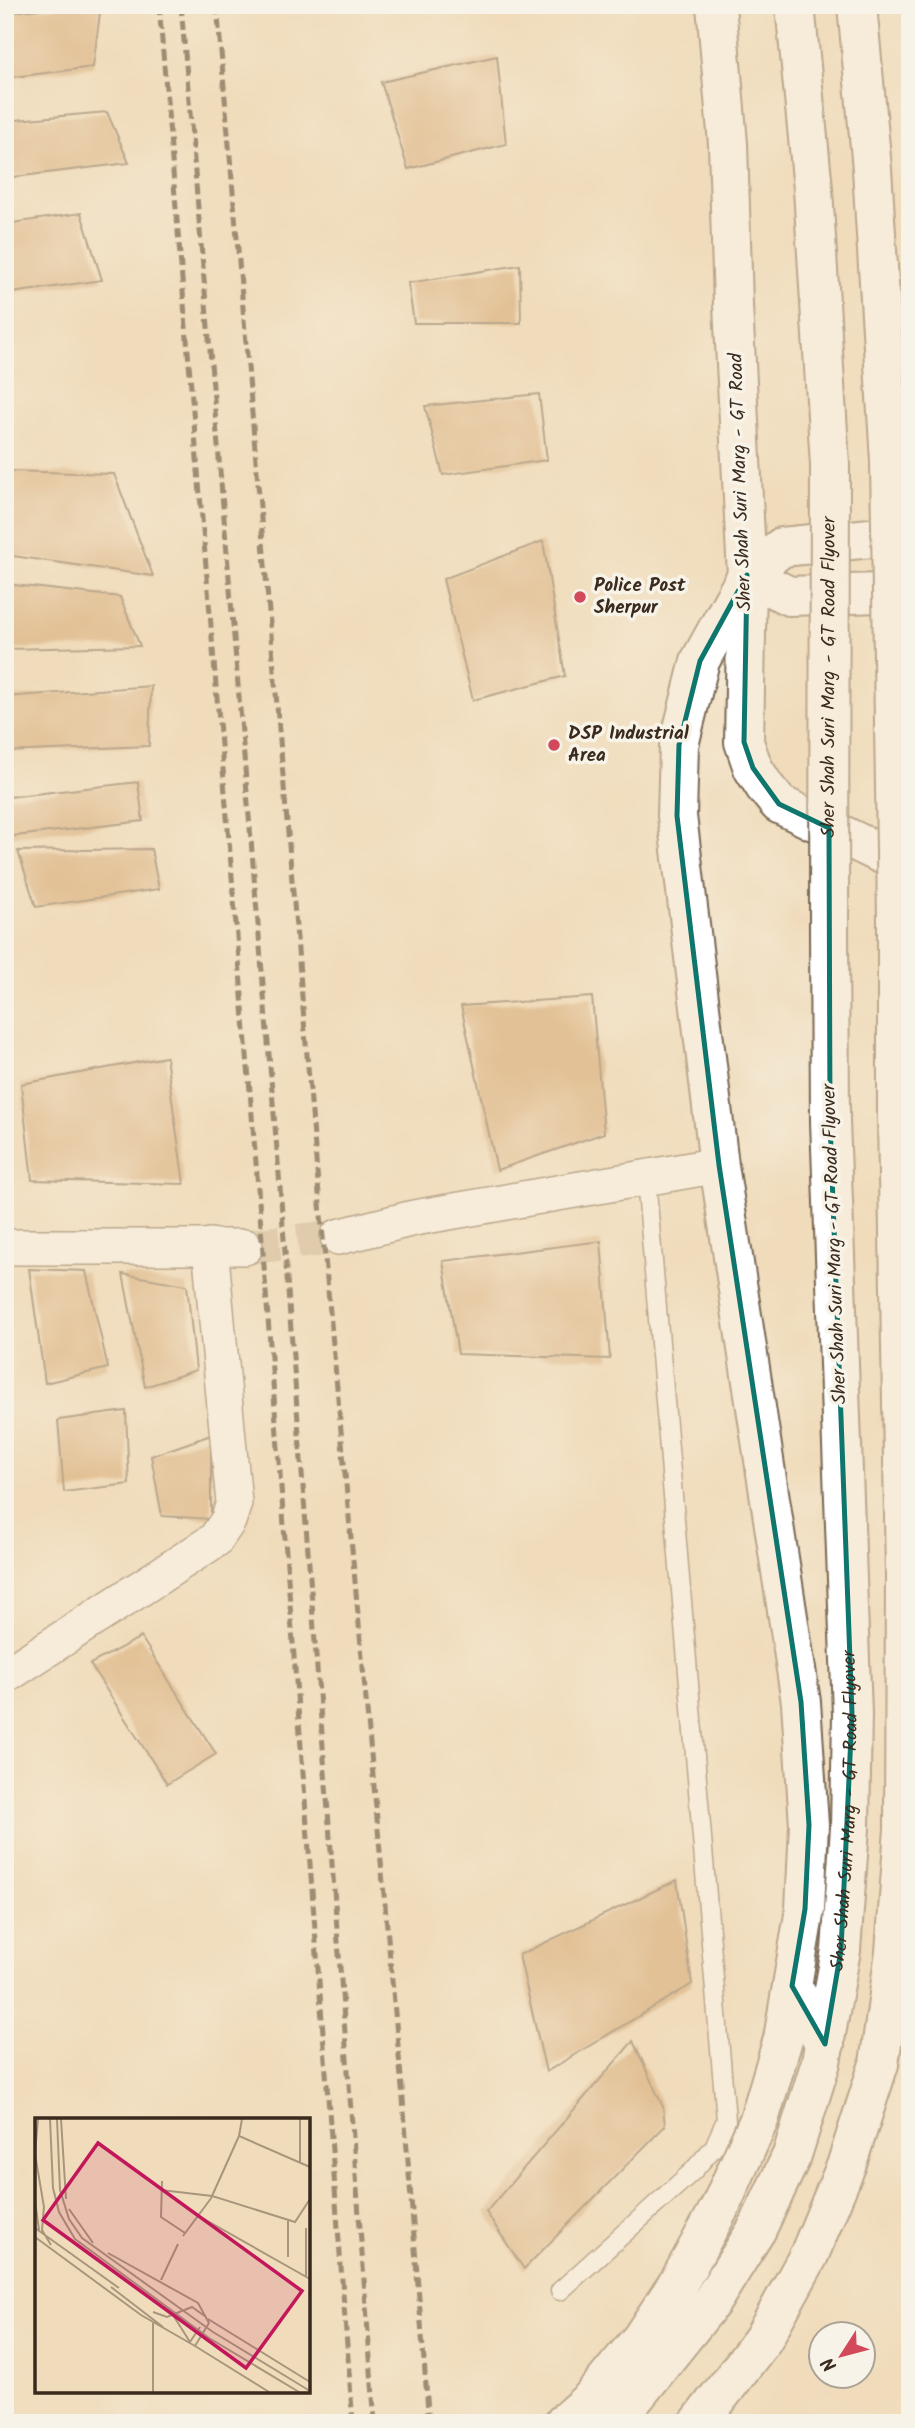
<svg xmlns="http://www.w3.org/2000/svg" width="915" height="2428" viewBox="0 0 915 2428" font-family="Kalam,sans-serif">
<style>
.building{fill:#d2a16a}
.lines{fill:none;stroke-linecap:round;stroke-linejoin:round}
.minor-tunnel{stroke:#ccb89c;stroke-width:35;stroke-dasharray:35 18;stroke-linecap:butt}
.service-casing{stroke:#7a6855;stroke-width:21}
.minor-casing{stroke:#7a6855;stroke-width:38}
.tertiary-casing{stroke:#7a6855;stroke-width:42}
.primary-casing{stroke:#7a6855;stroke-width:42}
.trunk-casing{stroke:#7a6855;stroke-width:42}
.service{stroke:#fff;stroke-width:18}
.minor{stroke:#fff;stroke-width:35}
.tertiary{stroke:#fff;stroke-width:38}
.primary{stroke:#fff;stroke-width:38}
.trunk{stroke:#fff;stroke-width:38}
.rail{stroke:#3b2a1e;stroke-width:5;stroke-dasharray:10 5;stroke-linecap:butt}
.trunk-bridge-casing{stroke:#7a6855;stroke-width:42;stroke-linecap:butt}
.trunk-bridge{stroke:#fff;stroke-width:38}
.marked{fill:none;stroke:#0f766e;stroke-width:5;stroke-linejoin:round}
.poi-dot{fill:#d1495b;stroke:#f7f3e8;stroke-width:2.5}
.labels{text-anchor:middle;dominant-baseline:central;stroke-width:7;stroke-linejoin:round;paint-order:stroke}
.street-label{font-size:19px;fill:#3b2a1e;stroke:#f7f3e8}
.poi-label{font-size:19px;font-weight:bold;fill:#3b2a1e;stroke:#f7f3e8;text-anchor:start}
.inset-road{fill:none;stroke:#a8957c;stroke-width:2}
.view{fill:#c2185b;fill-opacity:0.15;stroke:#c2185b;stroke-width:3.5}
.inset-edge{fill:none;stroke:#3b2a1e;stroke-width:3.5}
</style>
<rect width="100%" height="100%" fill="#f7f3e8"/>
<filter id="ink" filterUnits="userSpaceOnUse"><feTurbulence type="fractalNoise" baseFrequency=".0143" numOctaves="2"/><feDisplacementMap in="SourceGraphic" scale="14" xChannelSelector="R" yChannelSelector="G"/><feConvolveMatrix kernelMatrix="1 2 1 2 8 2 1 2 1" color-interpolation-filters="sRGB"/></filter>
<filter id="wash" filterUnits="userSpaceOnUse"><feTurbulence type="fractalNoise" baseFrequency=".00686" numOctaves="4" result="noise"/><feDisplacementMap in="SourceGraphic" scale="28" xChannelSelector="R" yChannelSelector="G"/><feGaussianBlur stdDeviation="1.57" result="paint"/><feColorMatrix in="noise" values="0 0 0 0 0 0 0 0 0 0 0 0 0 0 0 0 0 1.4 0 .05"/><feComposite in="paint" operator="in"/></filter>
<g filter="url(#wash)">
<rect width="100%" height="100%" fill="#f0dcbb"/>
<g id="blocks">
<!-- building -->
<g class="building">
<polygon points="75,5 101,5 93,67 5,78 5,13"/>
<polygon points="497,56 506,144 408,169 381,82"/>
<polygon points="107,112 129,163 5,178 5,121"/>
<polygon points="81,213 102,280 5,294 5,224"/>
<polygon points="520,265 521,323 414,323 408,283"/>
<polygon points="539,394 547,460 443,475 425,406"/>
<polygon points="5,471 114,474 153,576 5,555"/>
<polygon points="543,541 565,676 473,700 443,579"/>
<polygon points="5,584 120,597 140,646 5,649"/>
<polygon points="151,686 149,746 5,752 5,697"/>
<polygon points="138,782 143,821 6,837 9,797"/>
<polygon points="151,849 159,889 36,907 18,851"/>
<polygon points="592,997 604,1133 497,1170 461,1006"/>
<polygon points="166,1057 184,1184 32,1180 21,1084"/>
<polygon points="601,1241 610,1359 458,1354 443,1261"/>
<polygon points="29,1269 86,1271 108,1368 45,1383"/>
<polygon points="123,1274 187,1285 196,1370 145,1387"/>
<polygon points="126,1411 129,1484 64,1492 58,1420"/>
<polygon points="211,1435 211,1519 162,1516 151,1456"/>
<polygon points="141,1637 216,1754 167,1784 90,1664"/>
<polygon points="677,1880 692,1984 546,2072 519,1955"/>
<polygon points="633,2041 663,2107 665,2126 524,2269 486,2212"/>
</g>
</g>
</g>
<g filter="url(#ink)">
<use href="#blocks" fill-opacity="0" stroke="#7a6855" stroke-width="2"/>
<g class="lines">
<!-- minor-tunnel -->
<polyline class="minor-tunnel" points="245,1247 338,1237"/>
<defs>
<polyline id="service" points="560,2291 693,2171 714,2147 726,2120 646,1178"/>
<g id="minor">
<polyline points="338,1237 414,1218 719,1165"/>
<polyline points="5,1247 245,1247"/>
<polyline points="5,1676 215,1540 228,1521 234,1503 210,1246"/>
</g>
<polyline id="tertiary" points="716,5 728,144 733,305 747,575"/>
<g id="primary">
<polyline points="747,575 789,596 910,592"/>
<polyline points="747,580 744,742 753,768 765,787 779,804 910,868"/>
<polyline points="564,2423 591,2399 641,2339 680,2280 720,2207 759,2120 783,2039 805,1909 809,1825 801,1702 719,1165 677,816 679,745 700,661 747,575 782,547 910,534"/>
</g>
<g id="trunk">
<polyline points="795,5 813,189 830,465"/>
<polyline points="857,5 872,169 890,461"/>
<polyline points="792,1986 825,2044"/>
<path id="s1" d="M614,2423L712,2301L757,2229L792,2155L821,2062L841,1950L850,1828L852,1714L830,1121L829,927"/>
<polyline points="699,2423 763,2339 809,2255 846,2166 879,2064 895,1952 904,1829 905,1573 897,1118 897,918"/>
</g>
</defs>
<!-- service casing -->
<use href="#service" class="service-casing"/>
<!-- minor casing -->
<use href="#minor" class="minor-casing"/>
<!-- tertiary casing -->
<use href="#tertiary" class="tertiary-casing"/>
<!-- primary casing -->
<use href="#primary" class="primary-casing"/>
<!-- trunk casing -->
<use href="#trunk" class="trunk-casing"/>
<!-- service -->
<use href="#service" class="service"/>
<!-- minor -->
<use href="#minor" class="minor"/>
<!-- tertiary -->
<use href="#tertiary" class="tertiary"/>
<!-- primary -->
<use href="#primary" class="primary"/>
<!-- trunk -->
<use href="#trunk" class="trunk"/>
<!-- rail -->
<g class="rail">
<polyline points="159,5 257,1175 353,2423"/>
<polyline points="181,5 279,1174 375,2423"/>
<polyline points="217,5 317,1172 403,2099 429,2423"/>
</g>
<defs>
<g id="trunk-bridge">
<polyline points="890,461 897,918"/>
<path id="s2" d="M829,927L830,465"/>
</g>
</defs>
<!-- trunk-bridge casing -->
<use href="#trunk-bridge" class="trunk-bridge-casing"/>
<!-- trunk-bridge -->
<use href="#trunk-bridge" class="trunk-bridge"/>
</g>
</g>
<!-- marked area -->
<path d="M0 0H915V2428H0ZM747,575L744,742L753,768L779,804L829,828L830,1121L852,1714L841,1950L825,2044L792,1986L805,1909L809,1825L801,1702L719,1165L677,816L679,745L700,661Z" fill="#f0dcbb" fill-opacity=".55" fill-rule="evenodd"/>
<path class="marked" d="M747,575L744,742L753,768L779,804L829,828L830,1121L852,1714L841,1950L825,2044L792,1986L805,1909L809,1825L801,1702L719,1165L677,816L679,745L700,661Z"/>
<!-- markers -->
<g class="poi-dot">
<circle cx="580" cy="597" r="7"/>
<circle cx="554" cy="745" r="7"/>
</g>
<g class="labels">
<!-- street labels -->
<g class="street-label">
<text transform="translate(741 482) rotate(-92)">Sher Shah Suri Marg - GT Road</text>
<text stroke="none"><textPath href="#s2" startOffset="250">Sher Shah Suri Marg - GT Road Flyover</textPath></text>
<text transform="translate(835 1244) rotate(-92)">Sher Shah Suri Marg - GT Road Flyover</text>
<text stroke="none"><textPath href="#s1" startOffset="674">Sher Shah Suri Marg - GT Road Flyover</textPath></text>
</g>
<!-- poi labels -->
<g class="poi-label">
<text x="594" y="586">Police Post<tspan x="594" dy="22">Sherpur</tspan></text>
<text x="568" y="734">DSP Industrial<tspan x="568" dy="22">Area</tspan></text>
</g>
</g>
<!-- overview -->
<g transform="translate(35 2118)">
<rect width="275" height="275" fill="#f0dcbb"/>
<path class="inset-road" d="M3,1L0,36L9,89L7,112L16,127M15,1L18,70L24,94L40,121L174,220L264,274M22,1L25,72L34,101L47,120L178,214L275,273M26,1L31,81M207,1L204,18L275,49M265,1V44M204,18L177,78L260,104L275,81M127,63L126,99L150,115M126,72L177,78M0,83L4,112M34,91L58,125M162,97L275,161M253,103V139M0,110L84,170M271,110V158M148,118L177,79M0,119L106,197L160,228L174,205L163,185L73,135M126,162L143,126M76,169L128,209M118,194L132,199L157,189L171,199M138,197L155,224L165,209M173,201L275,264M118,205V274M160,228L234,274"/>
<path class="view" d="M63,25L267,173L211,250L8,102Z"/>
<rect width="275" height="275" class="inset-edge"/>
</g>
<!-- margin -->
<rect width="915" height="2428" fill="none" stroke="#f7f3e8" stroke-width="28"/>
<!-- north arrow -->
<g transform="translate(842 2355) rotate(234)"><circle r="33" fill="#f7f3e8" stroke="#aca397" stroke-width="2"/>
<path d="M0-5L12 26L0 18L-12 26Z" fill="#d1495b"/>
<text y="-10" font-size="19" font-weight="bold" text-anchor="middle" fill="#3b2a1e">N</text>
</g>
</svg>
